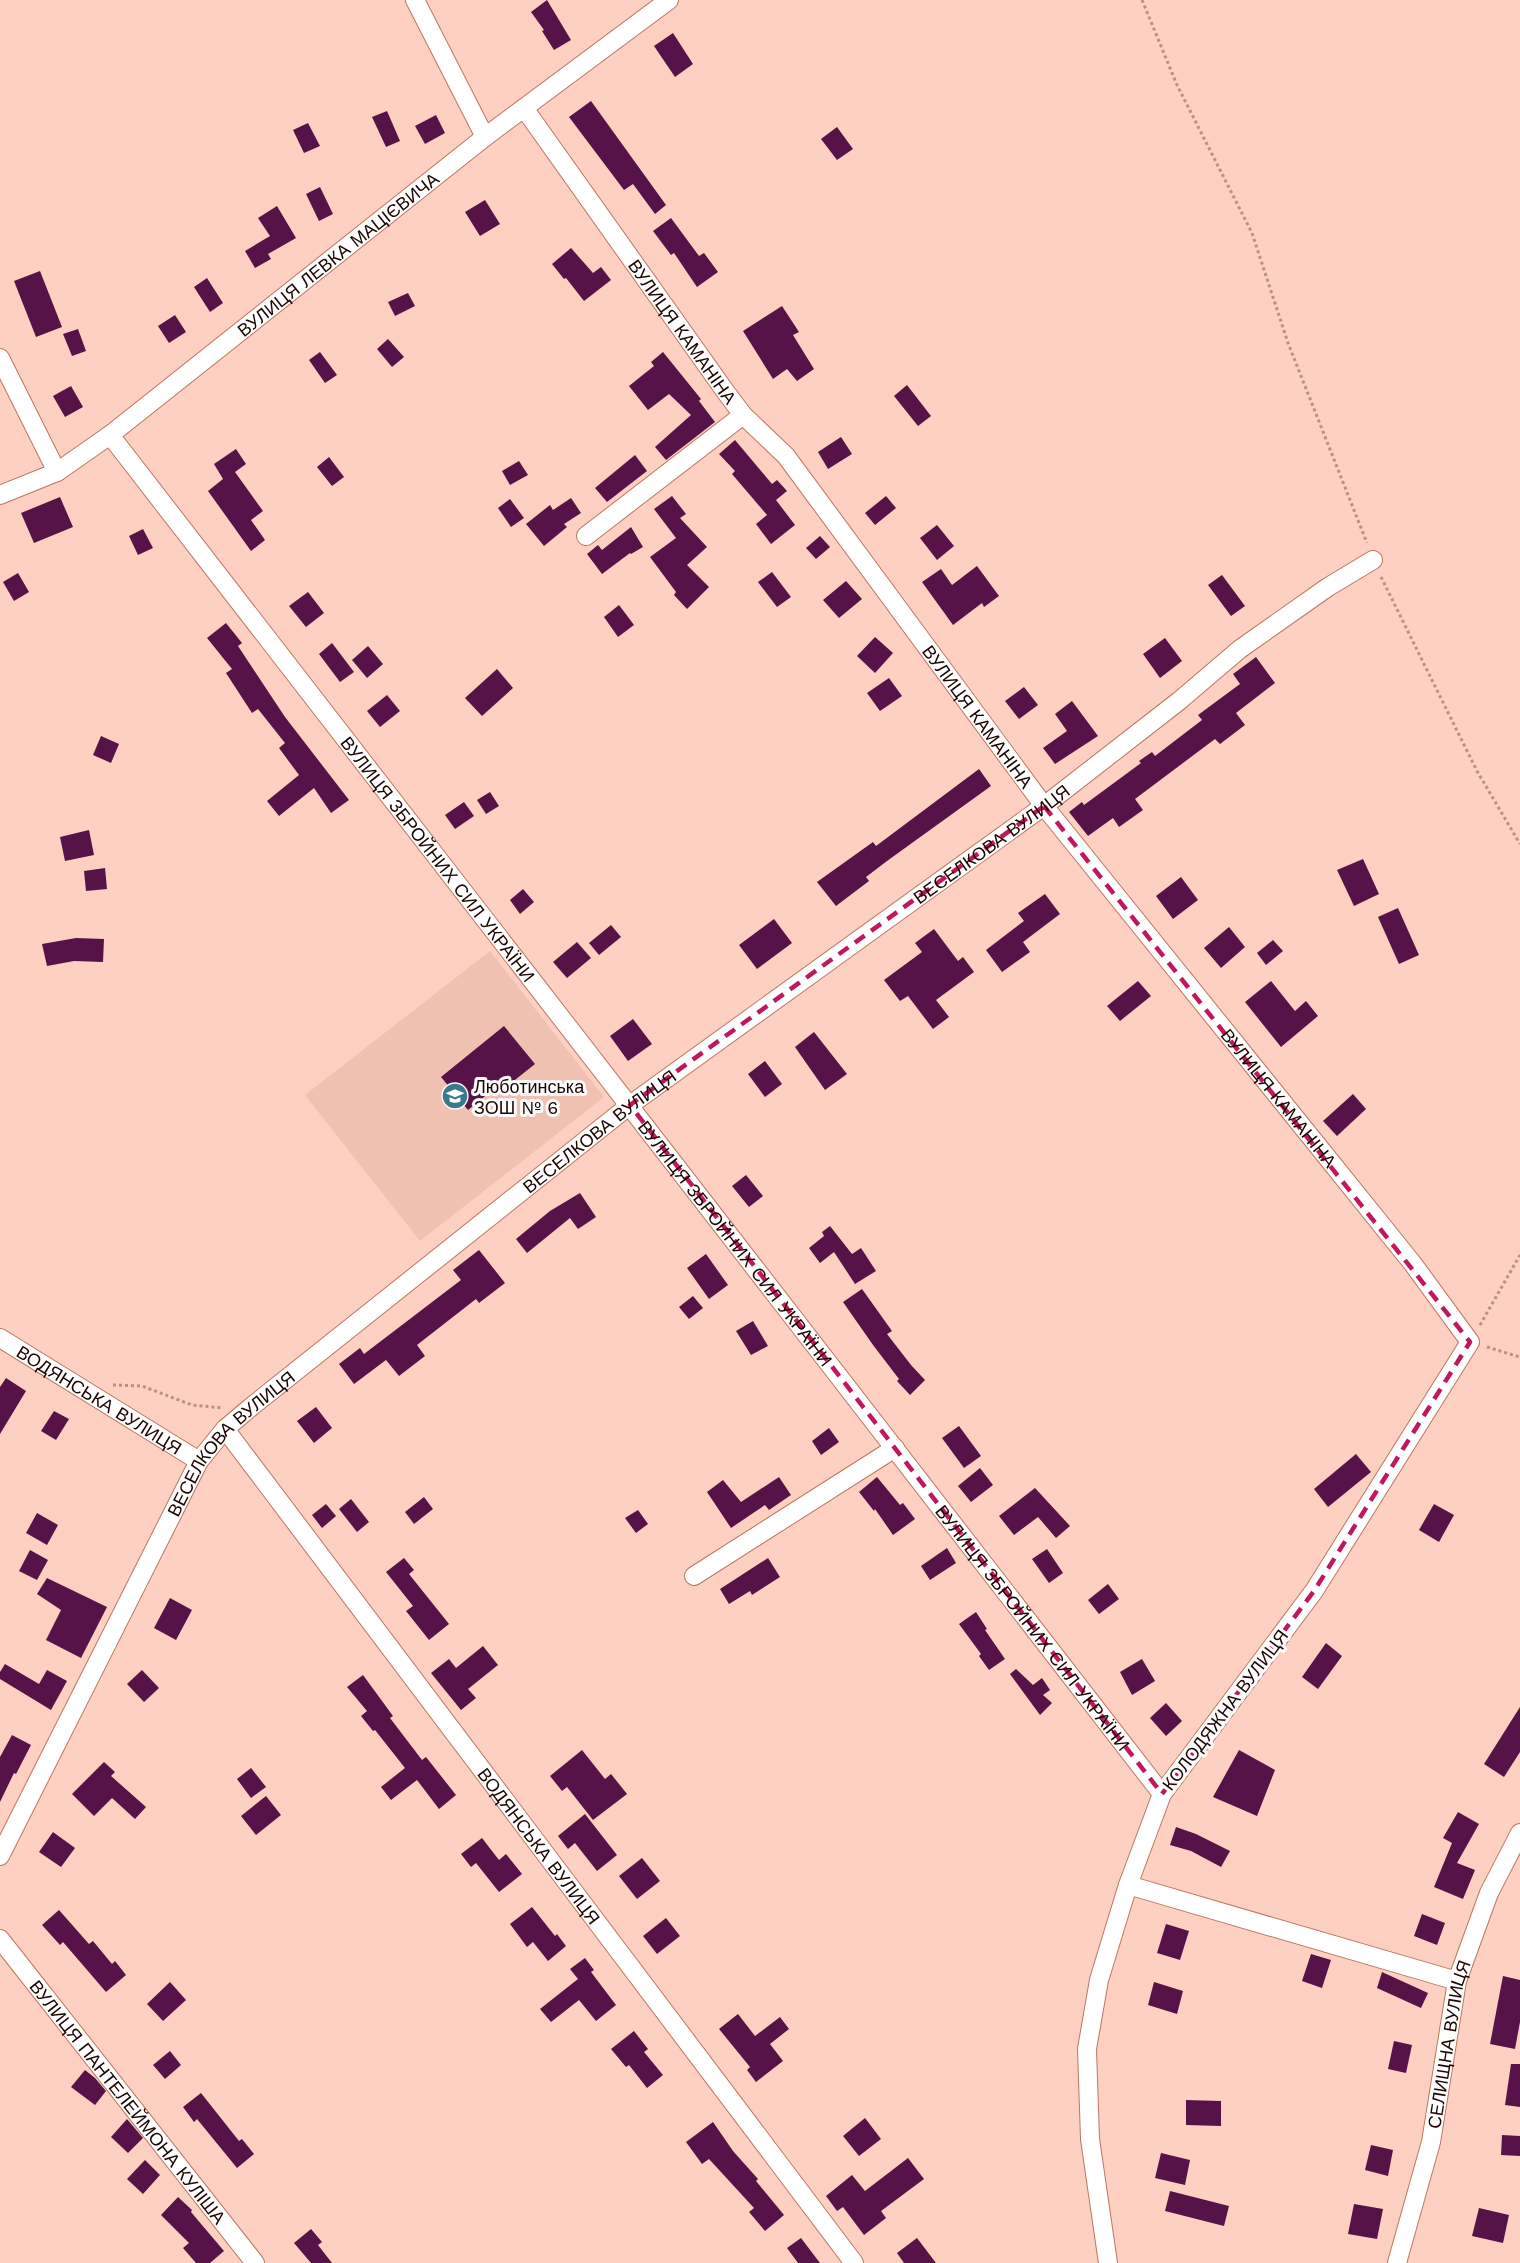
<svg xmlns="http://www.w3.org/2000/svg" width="1520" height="2263" viewBox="0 0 1520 2263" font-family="'Work Sans',sans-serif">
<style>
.built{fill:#f0c0b0}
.building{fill:#571347}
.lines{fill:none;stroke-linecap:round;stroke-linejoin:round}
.street-casing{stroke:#bb7760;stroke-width:20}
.path{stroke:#b79186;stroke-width:3;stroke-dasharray:3 3;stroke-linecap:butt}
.street{stroke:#fff;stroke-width:18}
.marked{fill:none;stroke:#c2185b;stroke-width:4.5;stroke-dasharray:12 8;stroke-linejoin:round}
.labels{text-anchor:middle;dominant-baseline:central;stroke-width:6;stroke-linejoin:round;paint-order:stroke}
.street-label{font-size:18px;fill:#1c0501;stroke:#fcfcfc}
.poi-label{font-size:18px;fill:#1c0501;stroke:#fcfcfc;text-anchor:start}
</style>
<rect width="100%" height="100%" fill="#fdd0c1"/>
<!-- built -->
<polygon class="built" points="490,951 604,1097 420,1241 305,1095"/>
<!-- building -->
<g class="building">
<polygon points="547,0 571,40 554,50 542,31 544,30 531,12"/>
<polygon points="673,33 693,64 675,77 654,46"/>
<polygon points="591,101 666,205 655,214 633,184 624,190 569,117"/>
<polygon points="387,111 400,141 386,147 372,117"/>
<polygon points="436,115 445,133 425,144 415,126"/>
<polygon points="308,123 320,146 304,153 293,130"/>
<polygon points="837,127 853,149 837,160 821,139"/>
<polygon points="320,187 333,214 319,221 306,194"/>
<polygon points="485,200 500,224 480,236 465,212"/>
<polygon points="277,206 296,238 268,254 271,259 255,268 245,251 270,236 258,218"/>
<polygon points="671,218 699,256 704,253 718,272 697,287 674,253 671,255 653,231"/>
<polygon points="571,248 593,273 601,267 611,280 584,301 566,278 564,279 552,264"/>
<polygon points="40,271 62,327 36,337 14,281"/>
<polygon points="207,278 223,303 210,312 194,287"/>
<polygon points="408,293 415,306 395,316 388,302"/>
<polygon points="782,306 799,332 793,335 814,369 797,381 787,369 773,379 743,331"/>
<polygon points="175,315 186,332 169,343 158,326"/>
<polygon points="78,329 86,351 72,356 63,334"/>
<polygon points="388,339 404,357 392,367 377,349"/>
<polygon points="320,352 337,375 325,383 309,360"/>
<polygon points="663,352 701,399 699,401 715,422 666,460 655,447 691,415 669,394 648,410 629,386 654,366 651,362"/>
<polygon points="907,385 931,416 918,426 894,396"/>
<polygon points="71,386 83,407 65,417 53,396"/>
<polygon points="841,437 852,454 828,469 818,452"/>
<polygon points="735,440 772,484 777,480 787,491 776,500 795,525 771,544 756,524 767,515 732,474 735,471 719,454"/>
<polygon points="236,449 246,464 235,472 263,511 251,520 265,540 251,551 208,491 223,479 214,464"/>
<polygon points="635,455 647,471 607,502 595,488"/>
<polygon points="329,457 344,477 332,486 317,467"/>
<polygon points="519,461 528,475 510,485 502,471"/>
<polygon points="672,496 686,514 680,518 707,547 687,565 709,587 687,609 674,595 676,592 650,557 676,538 654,509"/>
<polygon points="886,496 896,508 875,525 865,513"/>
<polygon points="60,497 73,527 34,543 21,513"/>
<polygon points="571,498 581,513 564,524 567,527 544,546 526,524 550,505 553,510"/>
<polygon points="510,499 524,518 511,527 498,508"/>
<polygon points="937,525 954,546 937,560 920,538"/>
<polygon points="631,527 643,547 631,554 630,553 602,574 587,554 598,545 602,550"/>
<polygon points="143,529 153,548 138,555 129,536"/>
<polygon points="820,536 830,547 816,559 806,548"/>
<polygon points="977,566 999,596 984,607 982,603 953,625 922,582 941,569 952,585"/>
<polygon points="772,572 791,597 777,607 758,582"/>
<polygon points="18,573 29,592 14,601 3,582"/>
<polygon points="1222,575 1245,606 1231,616 1208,585"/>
<polygon points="846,581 862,599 839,618 823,600"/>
<polygon points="308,592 324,613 306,627 289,606"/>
<polygon points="619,605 634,625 618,637 604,617"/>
<polygon points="226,623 242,643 238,646 285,717 349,800 331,813 314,788 279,816 267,801 299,775 279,748 285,743 258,709 252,713 226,673 232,669 207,638"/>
<polygon points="875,637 893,653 875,673 857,656"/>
<polygon points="1165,638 1182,661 1160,678 1143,654"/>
<polygon points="332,643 354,672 340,682 319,654"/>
<polygon points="368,646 383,664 367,678 352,660"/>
<polygon points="1256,657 1275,683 1236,713 1245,725 1220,744 1215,739 1135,799 1143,810 1119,827 1113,818 1088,836 1069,812 1082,802 1084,805 1141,763 1139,761 1152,752 1155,756 1202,720 1198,715 1240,684 1233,674"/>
<polygon points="497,669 513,688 482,716 465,698"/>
<polygon points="889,678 902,696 880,711 867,693"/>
<polygon points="1024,687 1038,705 1019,719 1005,701"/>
<polygon points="387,695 400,711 380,727 367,711"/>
<polygon points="1072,701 1098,736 1055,764 1043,748 1067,731 1055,714"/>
<polygon points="101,736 119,744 111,763 93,755"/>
<polygon points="979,769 991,786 887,861 866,877 869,881 836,906 817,882 873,842 876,846"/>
<polygon points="490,792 499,806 486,814 477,800"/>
<polygon points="464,802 474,816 455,829 445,815"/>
<polygon points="89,830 94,855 65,861 60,837"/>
<polygon points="1363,859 1379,894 1354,906 1337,870"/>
<polygon points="105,868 107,889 86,891 84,871"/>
<polygon points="1181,877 1198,900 1173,919 1156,896"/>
<polygon points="523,889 534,902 520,914 510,900"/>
<polygon points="1045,894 1060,914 1023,942 1030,952 1002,972 986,950 1024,921 1018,913"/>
<polygon points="1398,908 1419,955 1399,964 1378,917"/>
<polygon points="774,919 792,943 757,969 739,945"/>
<polygon points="611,925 621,937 599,955 589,943"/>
<polygon points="1229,927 1245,947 1221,968 1204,948"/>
<polygon points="934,929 958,961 963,957 974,972 936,1000 949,1017 933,1029 908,996 900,1001 884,980 922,952 915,943"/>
<polygon points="76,938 104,939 103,962 74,961 47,966 42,944"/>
<polygon points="1273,940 1283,951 1266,965 1257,953"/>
<polygon points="577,942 591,958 567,978 553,962"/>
<polygon points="1138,981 1151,996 1120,1021 1107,1006"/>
<polygon points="1271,981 1295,1011 1306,1001 1318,1016 1281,1047 1245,1002"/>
<polygon points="633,1019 652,1044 628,1061 610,1036"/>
<polygon points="504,1026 535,1064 505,1088 501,1083 468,1110 441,1077"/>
<polygon points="814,1032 847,1074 825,1090 795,1047"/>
<polygon points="765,1061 782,1084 765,1097 748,1074"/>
<polygon points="1353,1094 1366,1109 1337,1136 1323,1121"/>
<polygon points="746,1175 763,1196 749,1207 732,1186"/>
<polygon points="580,1193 596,1217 578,1229 570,1218 527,1253 516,1239 550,1211"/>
<polygon points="830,1226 852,1254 861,1248 876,1271 855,1284 834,1252 820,1263 809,1248 824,1236 822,1232"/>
<polygon points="479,1250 505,1283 479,1303 476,1299 417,1345 425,1356 399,1376 386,1360 354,1384 339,1364 360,1348 364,1354 461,1280 453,1270"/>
<polygon points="706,1254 728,1285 709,1299 687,1268"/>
<polygon points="862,1289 892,1331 887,1334 911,1365 925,1380 910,1395 897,1381 899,1379 873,1345 843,1302"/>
<polygon points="693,1296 703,1308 689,1319 679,1307"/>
<polygon points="753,1321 768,1346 751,1355 736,1331"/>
<polygon points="6,1378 26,1391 0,1434 0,1387"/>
<polygon points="316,1407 332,1428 314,1443 297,1421"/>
<polygon points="54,1411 69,1419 56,1440 41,1431"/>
<polygon points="959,1426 981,1456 964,1468 942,1438"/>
<polygon points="829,1428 839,1442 821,1455 812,1441"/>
<polygon points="1356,1454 1371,1472 1328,1507 1314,1489"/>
<polygon points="980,1468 993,1485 971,1502 958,1486"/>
<polygon points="779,1477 791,1495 769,1510 765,1505 731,1528 707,1492 723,1480 741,1502"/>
<polygon points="877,1477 900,1505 903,1503 915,1519 893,1535 875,1509 874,1511 859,1492"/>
<polygon points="1035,1488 1070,1526 1056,1538 1038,1517 1014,1535 999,1516"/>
<polygon points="424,1497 433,1509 414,1524 405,1512"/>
<polygon points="351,1499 369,1522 357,1532 339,1509"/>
<polygon points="326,1504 336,1516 322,1528 312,1515"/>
<polygon points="1434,1504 1454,1515 1439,1542 1419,1530"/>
<polygon points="638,1510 648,1524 636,1533 625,1518"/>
<polygon points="37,1513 58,1525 47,1545 26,1533"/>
<polygon points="947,1548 956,1563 930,1580 921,1566"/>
<polygon points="1047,1549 1063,1573 1049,1583 1032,1559"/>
<polygon points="30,1550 48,1560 37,1580 19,1571"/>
<polygon points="404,1558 414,1570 409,1574 449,1624 429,1640 406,1611 413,1606 386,1572"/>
<polygon points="768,1558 780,1577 752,1595 750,1591 729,1604 720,1589"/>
<polygon points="47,1578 107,1607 81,1658 46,1640 61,1610 37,1594"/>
<polygon points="1108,1584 1119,1599 1099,1614 1088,1600"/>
<polygon points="170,1598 192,1610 176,1640 154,1628"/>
<polygon points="976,1612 987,1629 985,1630 1005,1659 989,1670 979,1656 981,1654 959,1624"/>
<polygon points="1326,1643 1342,1656 1318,1689 1302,1677"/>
<polygon points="483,1646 498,1665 468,1689 476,1698 461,1710 431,1673 449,1659 456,1668"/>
<polygon points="1142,1659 1155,1681 1132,1695 1120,1672"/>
<polygon points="5,1664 39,1684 47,1670 67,1681 51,1710 0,1679 0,1672"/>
<polygon points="1016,1669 1033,1685 1042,1678 1050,1690 1043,1695 1052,1703 1040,1715 1010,1674"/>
<polygon points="142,1670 159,1688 144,1702 127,1684"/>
<polygon points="363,1675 393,1716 390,1718 422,1760 426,1757 456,1795 439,1809 417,1780 391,1800 381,1787 405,1768 375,1730 373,1731 361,1716 367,1711 347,1687"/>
<polygon points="1166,1703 1182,1721 1166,1736 1150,1718"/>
<polygon points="1520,1707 1520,1752 1504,1777 1484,1764"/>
<polygon points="12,1735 31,1745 16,1774 14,1773 0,1802 0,1757"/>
<polygon points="582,1750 605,1779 611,1774 627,1794 593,1820 567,1787 562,1791 550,1776"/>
<polygon points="1239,1750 1275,1770 1257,1816 1213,1797"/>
<polygon points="104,1762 115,1772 111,1776 146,1807 135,1819 112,1798 94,1816 72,1794"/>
<polygon points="251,1768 266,1787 251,1798 237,1779"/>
<polygon points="266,1796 281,1815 256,1835 241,1816"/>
<polygon points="1458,1812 1479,1824 1457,1863 1475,1870 1463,1899 1434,1887 1452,1843 1443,1838"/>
<polygon points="585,1814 617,1855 597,1871 575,1843 568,1849 558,1836"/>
<polygon points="1176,1827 1196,1834 1230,1851 1221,1867 1191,1851 1170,1845"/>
<polygon points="53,1832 75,1848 61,1867 39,1852"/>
<polygon points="482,1838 499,1860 506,1854 522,1874 499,1892 476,1863 471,1867 461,1854"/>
<polygon points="642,1858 660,1881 637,1899 619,1876"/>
<polygon points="532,1907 555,1936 557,1934 566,1946 548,1961 533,1942 527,1947 510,1924"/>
<polygon points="59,1910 89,1944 93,1941 112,1964 115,1961 126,1975 106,1992 63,1942 60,1945 42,1925"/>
<polygon points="1422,1914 1445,1923 1437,1945 1414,1936"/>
<polygon points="666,1918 680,1936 657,1954 643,1936"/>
<polygon points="1166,1924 1189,1931 1180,1960 1157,1953"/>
<polygon points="1311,1954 1331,1960 1322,1988 1302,1981"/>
<polygon points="585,1958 594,1970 591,1972 616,2005 596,2021 579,2000 551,2022 540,2009 578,1979 570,1969"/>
<polygon points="1382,1972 1428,1993 1421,2008 1377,1988"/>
<polygon points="1503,1976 1520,1980 1520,2022 1515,2049 1490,2044"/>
<polygon points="170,1982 186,2000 163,2021 147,2004"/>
<polygon points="1154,1982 1183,1991 1177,2014 1148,2005"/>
<polygon points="738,2014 755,2036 780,2017 789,2029 770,2044 783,2061 756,2082 747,2070 750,2067 719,2029"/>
<polygon points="634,2031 648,2049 644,2052 663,2075 647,2088 629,2065 626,2067 611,2049"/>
<polygon points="1394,2041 1412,2045 1406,2073 1388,2069"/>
<polygon points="170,2051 181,2065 165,2079 153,2065"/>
<polygon points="1511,2064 1520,2064 1520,2107 1505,2105"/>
<polygon points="85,2070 95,2078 106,2091 95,2105 71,2087"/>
<polygon points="201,2093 239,2141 242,2139 254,2154 237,2168 197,2119 194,2122 183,2107"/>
<polygon points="1186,2100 1221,2101 1221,2126 1186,2125"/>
<polygon points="865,2118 881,2139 859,2156 843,2136"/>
<polygon points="127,2119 143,2138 128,2153 111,2137"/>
<polygon points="713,2122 733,2151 758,2179 756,2181 784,2215 765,2231 749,2212 754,2208 709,2159 702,2164 686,2142"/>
<polygon points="1502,2135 1520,2136 1520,2156 1501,2155"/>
<polygon points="1371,2145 1393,2150 1388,2176 1365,2170"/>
<polygon points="1161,2153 1190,2160 1185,2185 1155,2178"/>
<polygon points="908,2158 924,2179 881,2211 886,2218 864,2235 843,2207 837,2211 826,2196 852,2175 865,2191"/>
<polygon points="145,2160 160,2175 143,2194 127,2179"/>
<polygon points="1170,2191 1229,2206 1224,2226 1165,2211"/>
<polygon points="178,2197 192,2210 191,2212 224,2251 210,2263 196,2263 183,2248 189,2243 161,2215"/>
<polygon points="1354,2204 1383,2209 1377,2239 1348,2234"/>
<polygon points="1479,2208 1509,2215 1503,2243 1472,2236"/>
<polygon points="311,2229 322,2242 318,2245 332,2263 311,2263 294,2243"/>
<polygon points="801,2238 820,2263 798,2263 787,2248"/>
<polygon points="917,2238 936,2263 904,2263 897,2253"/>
</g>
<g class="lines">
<defs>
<g id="street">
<polyline points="415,0 485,137"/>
<path id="s1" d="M524,108L725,391L743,415L786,456L1044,806L1413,1264L1470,1342L1314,1591L1162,1794L1128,1885L1099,1980L1087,2049L1090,2139L1108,2263"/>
<polyline points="0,358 57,472"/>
<path id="s2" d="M110,435L1162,1794"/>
<path id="s3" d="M0,495L57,472L110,435L485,137L669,0"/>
<polyline points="586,536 743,415"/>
<path id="s4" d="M0,1338L199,1461"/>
<path id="s5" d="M225,1429L854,2263"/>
<polyline points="694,1576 895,1448"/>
<path id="s6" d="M0,1856L199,1461L225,1429L251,1407L630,1105L1044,806L1179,701L1240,649L1328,587L1373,560"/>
<polyline points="1128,1885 1457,1981"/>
<path id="s7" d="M0,1939L255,2263"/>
<path id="s8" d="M1397,2263L1431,2142L1457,1981L1489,1893L1520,1833"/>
</g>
</defs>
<!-- street casing -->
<use href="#street" class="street-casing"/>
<!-- path -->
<g class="path">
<polyline points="1142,0 1177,85 1252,233 1288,343 1367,543"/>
<polyline points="1381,577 1477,771 1520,844"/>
<polyline points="1480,1325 1520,1255"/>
<polyline points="1487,1347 1520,1357"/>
<polyline points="113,1385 142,1386 192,1405 223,1408"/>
</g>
<!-- street -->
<use href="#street" class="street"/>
</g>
<!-- marked area -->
<path class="marked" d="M1044,806L1470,1342L1314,1591L1162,1794L630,1105Z"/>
<!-- icons -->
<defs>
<symbol id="school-disc" viewBox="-11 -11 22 22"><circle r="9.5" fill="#387a8c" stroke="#fcfcfc"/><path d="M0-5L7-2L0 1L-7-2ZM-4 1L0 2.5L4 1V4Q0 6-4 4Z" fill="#fff"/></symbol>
</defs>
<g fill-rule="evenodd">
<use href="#school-disc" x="440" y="1081" width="30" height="30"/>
</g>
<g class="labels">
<!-- street labels -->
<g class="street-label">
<text stroke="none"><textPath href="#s3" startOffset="417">ВУЛИЦЯ ЛЕВКА МАЦІЄВИЧА</textPath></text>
<text stroke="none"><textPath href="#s1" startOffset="274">ВУЛИЦЯ КАМАНІНА</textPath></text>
<text stroke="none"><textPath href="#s1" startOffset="760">ВУЛИЦЯ КАМАНІНА</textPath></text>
<text stroke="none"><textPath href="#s6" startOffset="1448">ВЕСЕЛКОВА ВУЛИЦЯ</textPath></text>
<text stroke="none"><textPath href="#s2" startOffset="536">ВУЛИЦЯ ЗБРОЙНИХ СИЛ УКРАЇНИ</textPath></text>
<text stroke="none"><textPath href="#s1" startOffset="1246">ВУЛИЦЯ КАМАНІНА</textPath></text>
<text stroke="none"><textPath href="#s6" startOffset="962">ВЕСЕЛКОВА ВУЛИЦЯ</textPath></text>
<text stroke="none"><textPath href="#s2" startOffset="1022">ВУЛИЦЯ ЗБРОЙНИХ СИЛ УКРАЇНИ</textPath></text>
<text stroke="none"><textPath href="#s4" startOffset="117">ВОДЯНСЬКА ВУЛИЦЯ</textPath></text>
<text stroke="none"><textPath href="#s6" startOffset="476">ВЕСЕЛКОВА ВУЛИЦЯ</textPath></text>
<text stroke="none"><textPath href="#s2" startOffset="1508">ВУЛИЦЯ ЗБРОЙНИХ СИЛ УКРАЇНИ</textPath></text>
<text transform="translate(1225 1710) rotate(-53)">КОЛОДЯЖНА ВУЛИЦЯ</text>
<text stroke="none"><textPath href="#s5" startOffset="522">ВОДЯНСЬКА ВУЛИЦЯ</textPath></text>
<text stroke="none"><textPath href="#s8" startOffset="225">СЕЛИЩНА ВУЛИЦЯ</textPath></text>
<text stroke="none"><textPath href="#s7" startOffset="207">ВУЛИЦЯ ПАНТЕЛЕЙМОНА КУЛІША</textPath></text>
</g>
<!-- poi labels -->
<g class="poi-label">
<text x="474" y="1086">Люботинська<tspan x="474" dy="21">ЗОШ № 6</tspan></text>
</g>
</g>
</svg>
